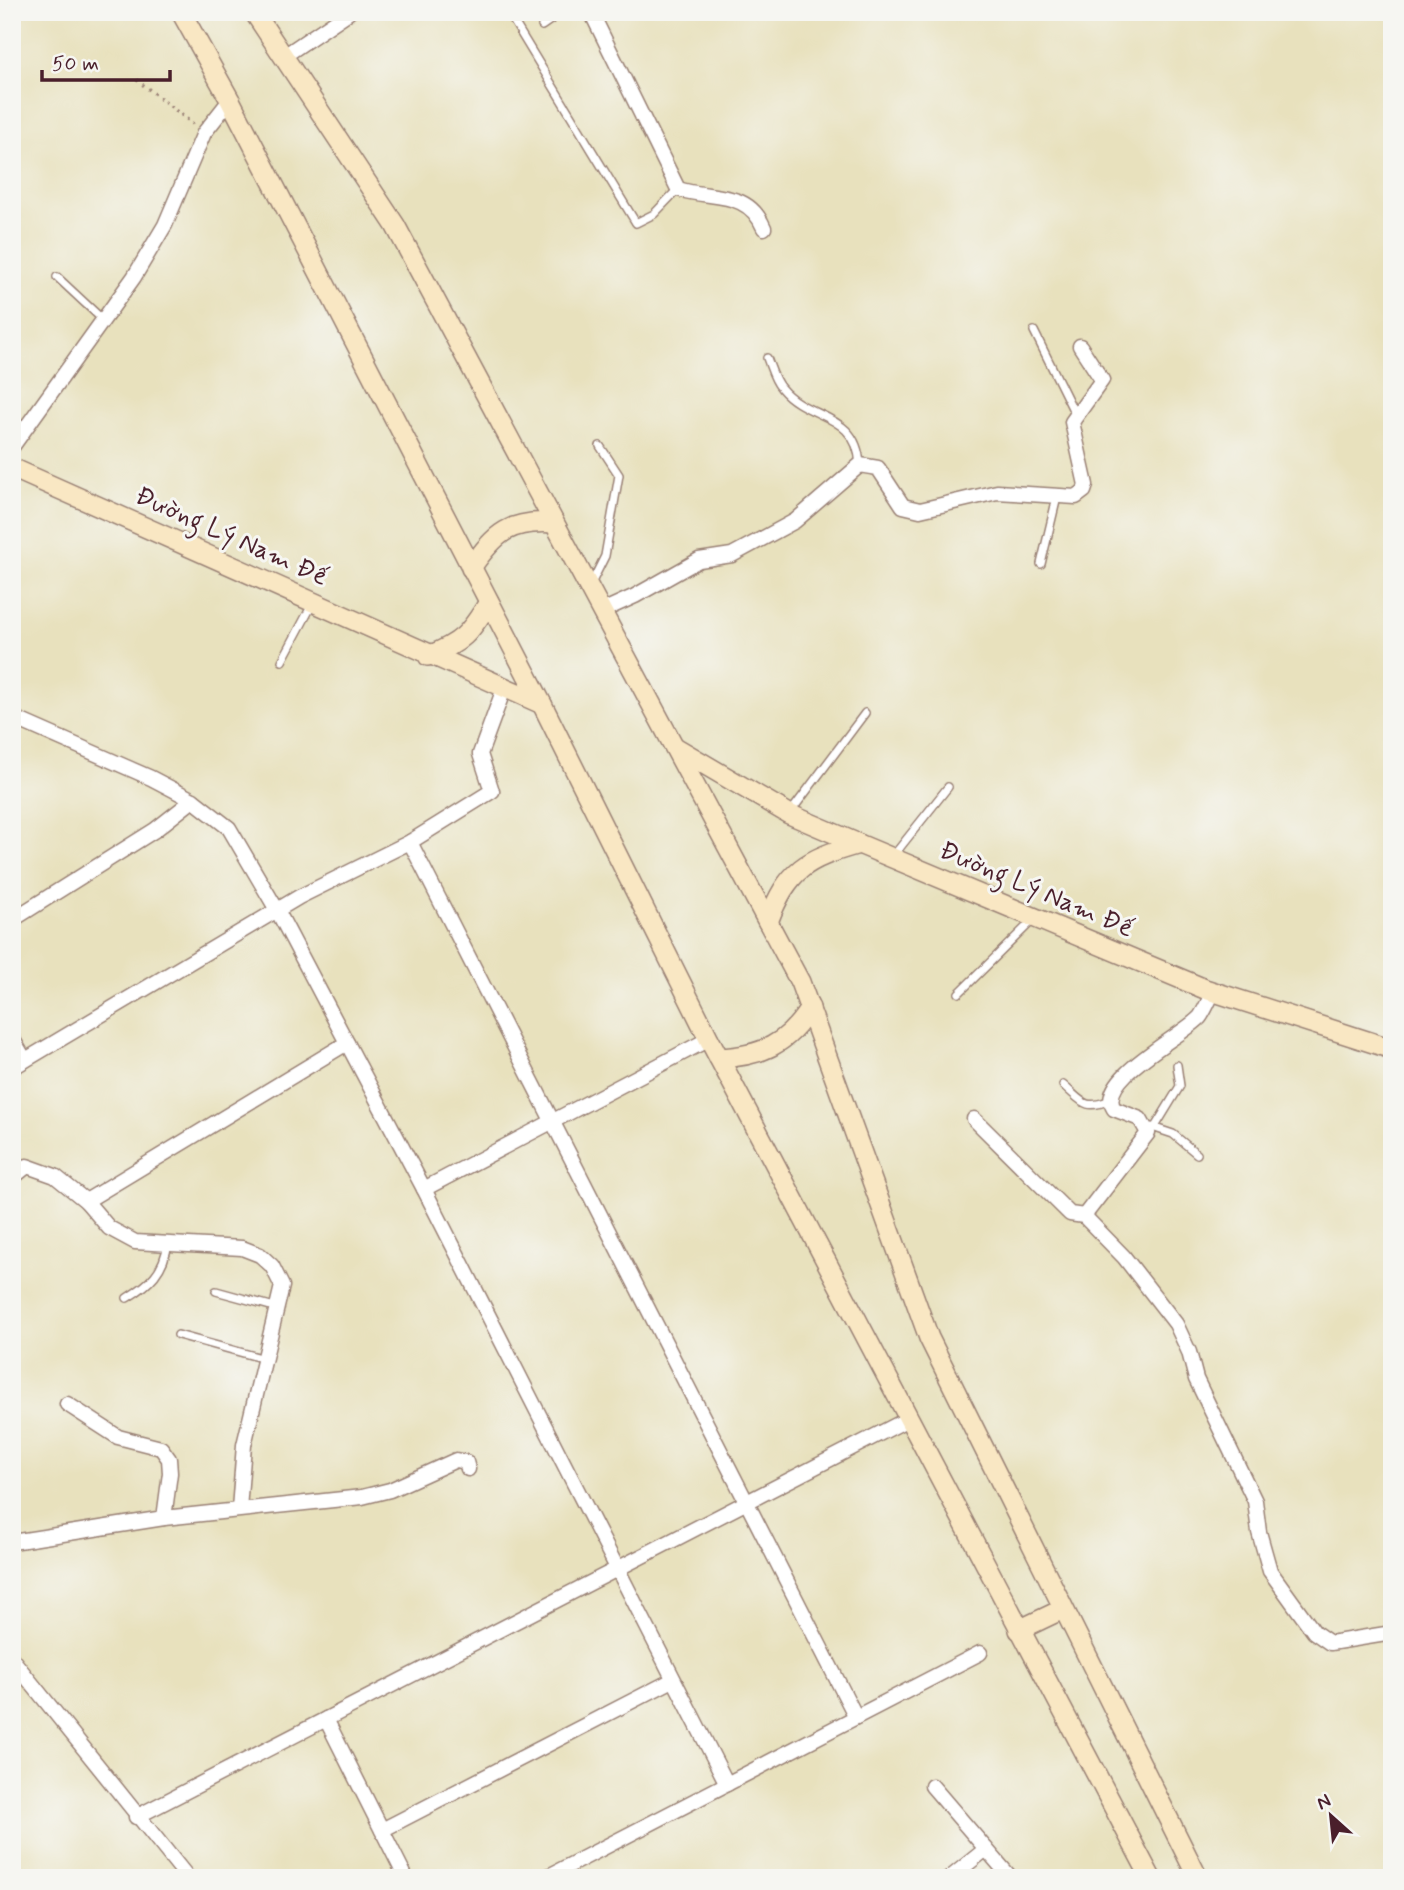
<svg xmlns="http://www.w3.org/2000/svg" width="1404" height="1890" viewBox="0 0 1404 1890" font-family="Mynerve,sans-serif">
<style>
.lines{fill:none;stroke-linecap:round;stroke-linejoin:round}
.lane-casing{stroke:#998074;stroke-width:10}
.street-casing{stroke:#998074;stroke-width:17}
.secondary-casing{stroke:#998074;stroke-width:22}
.path{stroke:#998074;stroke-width:3.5;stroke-dasharray:2 5;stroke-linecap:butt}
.lane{stroke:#fff;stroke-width:7}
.street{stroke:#fff;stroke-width:14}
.secondary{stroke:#f9e7c3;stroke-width:19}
.labels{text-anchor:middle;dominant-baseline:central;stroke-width:6;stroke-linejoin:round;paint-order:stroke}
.street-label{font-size:26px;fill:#4a1f2b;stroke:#f6f6f2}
</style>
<rect width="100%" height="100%" fill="#f6f6f2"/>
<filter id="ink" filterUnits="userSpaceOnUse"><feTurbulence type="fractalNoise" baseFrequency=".0143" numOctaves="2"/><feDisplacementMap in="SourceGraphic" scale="14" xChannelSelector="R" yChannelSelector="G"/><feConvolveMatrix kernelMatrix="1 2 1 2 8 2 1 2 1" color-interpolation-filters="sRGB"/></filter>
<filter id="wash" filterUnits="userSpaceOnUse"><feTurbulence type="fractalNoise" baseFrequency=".00686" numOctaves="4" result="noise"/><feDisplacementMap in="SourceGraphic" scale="28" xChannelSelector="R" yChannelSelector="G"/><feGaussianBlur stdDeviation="1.57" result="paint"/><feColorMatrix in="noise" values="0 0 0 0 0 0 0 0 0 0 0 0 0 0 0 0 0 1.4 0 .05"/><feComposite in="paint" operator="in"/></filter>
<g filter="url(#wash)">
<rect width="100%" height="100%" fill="#e8e1bd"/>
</g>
<g filter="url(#ink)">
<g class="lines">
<defs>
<g id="lane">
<polyline points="508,12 636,223 654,214 678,189"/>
<polyline points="542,26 562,12"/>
<polyline points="57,277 102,319"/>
<polyline points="1034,331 1075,414"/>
<path d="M767,358C771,368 774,380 781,388C808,421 857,411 860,465"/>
<polyline points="1041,564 1057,497"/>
<polyline points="591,584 605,556 619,475 600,446"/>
<polyline points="282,661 313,603"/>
<polyline points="790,813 865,713"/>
<polyline points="894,855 948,787"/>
<polyline points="959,993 1033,920"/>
<path d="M1063,1085C1082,1101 1084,1111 1110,1100"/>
<polyline points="1152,1127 1173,1134 1197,1154"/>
<polyline points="1155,1127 1180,1086 1177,1065"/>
<polyline points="216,1291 278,1308"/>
<path d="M127,1298C150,1284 164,1271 168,1243"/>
<polyline points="178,1335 265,1359"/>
</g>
<g id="street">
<path d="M591,12L678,189C712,200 748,189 764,228"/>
<polyline points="284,56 349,12"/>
<polyline points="12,447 134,277 165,225 204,133 230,100"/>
<polyline points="602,611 635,596 699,560 732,555 795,521 860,465 878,468 903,506 920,510 997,492 1076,497 1084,491 1086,485 1072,422 1102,380 1080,346"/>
<polyline points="12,717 151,778 193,800 229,828 277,910 424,1189 727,1784"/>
<polyline points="410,842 856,1717"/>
<polyline points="12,920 155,830 193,800"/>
<polyline points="12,1038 25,1060"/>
<polyline points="12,1068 299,897 410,842 492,791 480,754 505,686"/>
<polyline points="974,1119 1070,1214 1084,1216 1124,1257 1176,1324 1189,1352 1196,1379 1255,1501 1259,1532 1270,1571 1314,1632 1330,1643 1392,1633"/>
<polyline points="12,1178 27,1166 55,1176 86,1201 109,1228 135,1242 242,1248 260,1255 272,1266 282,1286 244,1445 239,1509"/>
<polyline points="424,1189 709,1039"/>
<polyline points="86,1201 347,1043"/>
<path d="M1084,1216L1148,1133L1140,1119L1114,1109C1095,1079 1183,1036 1200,1017C1205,1010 1209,1000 1213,992"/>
<polyline points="67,1404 118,1437 161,1448 169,1459 170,1473 164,1518"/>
<polyline points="12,1542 164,1518 362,1497 390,1490 456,1460 466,1462 468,1469"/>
<polyline points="12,1659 188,1878"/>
<polyline points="326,1719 406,1878"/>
<polyline points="932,1786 1011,1878"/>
<polyline points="136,1817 908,1419"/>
<polyline points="382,1830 673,1680"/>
<polyline points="545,1878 980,1653"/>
<polyline points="950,1878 986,1849"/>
</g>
<g id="secondary">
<polyline points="181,12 230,100 542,704 709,1039 1151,1878"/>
<polyline points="254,12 395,225 800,982 929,1338 1198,1878"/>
<polyline points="12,468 542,704"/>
<path d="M471,568C496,532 510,520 554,523"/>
<path d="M428,656C462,643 470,633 489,602"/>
<polyline points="675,747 789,814 859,844 1205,989 1392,1049"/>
<path d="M768,922C788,869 806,859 859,844"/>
<path d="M719,1058C761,1056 787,1045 810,1008"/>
<polyline points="1019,1630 1063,1609"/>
</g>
</defs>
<!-- lane casing -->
<use href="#lane" class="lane-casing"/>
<!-- street casing -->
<use href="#street" class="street-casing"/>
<!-- secondary casing -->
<use href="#secondary" class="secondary-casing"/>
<!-- path -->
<polyline class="path" points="137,80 193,124"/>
<!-- lane -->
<use href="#lane" class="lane"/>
<!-- street -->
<use href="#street" class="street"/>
<!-- secondary -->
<use href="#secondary" class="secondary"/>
</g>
</g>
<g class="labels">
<!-- street labels -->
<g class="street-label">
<text transform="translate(231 537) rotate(24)">Đường Lý Nam Đế</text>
<text transform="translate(1036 890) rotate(23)">Đường Lý Nam Đế</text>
</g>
</g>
<!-- margin -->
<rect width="1404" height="1890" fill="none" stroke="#f6f6f2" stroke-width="42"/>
<!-- north arrow -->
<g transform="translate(1331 1816) rotate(333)" stroke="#f6f6f2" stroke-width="5" paint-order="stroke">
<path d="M0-5L12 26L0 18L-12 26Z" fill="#4a1f2b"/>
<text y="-10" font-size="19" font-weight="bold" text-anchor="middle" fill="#4a1f2b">N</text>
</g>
<!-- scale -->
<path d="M42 70v10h128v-10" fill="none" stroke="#4a1f2b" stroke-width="3.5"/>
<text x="52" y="70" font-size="21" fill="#4a1f2b" stroke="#f6f6f2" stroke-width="5" paint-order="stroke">50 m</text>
</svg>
